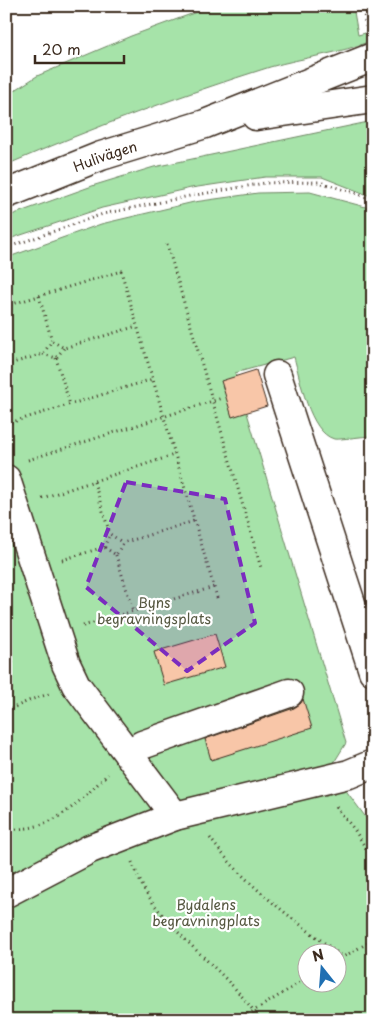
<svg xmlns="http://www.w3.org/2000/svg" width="379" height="1026" viewBox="0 0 379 1026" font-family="'Playpen Sans',sans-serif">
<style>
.green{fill:#a6e3a9;stroke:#708664;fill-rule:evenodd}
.building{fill:#f8c6a8;stroke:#3b2a1e}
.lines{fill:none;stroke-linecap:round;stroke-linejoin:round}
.minor-casing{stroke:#3b2a1e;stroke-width:31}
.major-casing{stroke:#3b2a1e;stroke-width:31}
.path{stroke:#3b2a1e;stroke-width:3;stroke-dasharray:1 4;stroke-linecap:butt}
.minor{stroke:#fff;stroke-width:28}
.major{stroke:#fff;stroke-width:28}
.marked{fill:#7b2cbf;fill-opacity:0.2;stroke:#7b2cbf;stroke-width:4;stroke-dasharray:10 6;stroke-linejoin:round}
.labels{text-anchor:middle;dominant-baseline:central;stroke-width:4.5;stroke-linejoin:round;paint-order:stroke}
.street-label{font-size:14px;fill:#3b2a1e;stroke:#fff}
.park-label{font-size:14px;fill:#565841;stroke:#fff}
</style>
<rect width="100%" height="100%" fill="#fff"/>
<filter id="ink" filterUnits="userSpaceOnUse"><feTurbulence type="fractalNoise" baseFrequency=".02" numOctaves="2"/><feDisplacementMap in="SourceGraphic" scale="10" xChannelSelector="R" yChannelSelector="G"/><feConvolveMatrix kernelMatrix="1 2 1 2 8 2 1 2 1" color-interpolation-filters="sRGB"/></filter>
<g filter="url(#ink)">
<!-- green -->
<g class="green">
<path d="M213,6H353L358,35L373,31V40C340,54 304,57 270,67C181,95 92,128 6,165V96L37,76L131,36Z"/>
<polygon points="373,121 373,197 322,177 265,177 191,188 102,208 6,240 6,217 95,185 154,167"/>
<path d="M310,192L373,209V436C364,436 339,440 334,439C309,432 300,378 294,357L235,373L346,743L330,769L373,827V1020H6V258L101,224L194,202L258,193ZM306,954H336V984H306Z"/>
</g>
<!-- building -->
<g class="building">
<polygon points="256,370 267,406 232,417 221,381"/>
<polygon points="215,634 225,667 164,685 154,652"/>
<polygon points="303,699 312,728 211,760 205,739 294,708 301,703"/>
</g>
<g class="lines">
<defs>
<g id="minor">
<polyline points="277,375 373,671"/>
<polyline points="6,479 66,664 76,685 175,816"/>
<polyline points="128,754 142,745 289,693"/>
<polyline points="6,893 90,849 175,816 349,774 373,764"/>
</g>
<g id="major">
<polyline points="256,116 373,99"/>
<path id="s1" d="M6,194L101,156L205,124L373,57"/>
</g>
</defs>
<!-- minor casing -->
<use href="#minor" class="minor-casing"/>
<!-- major casing -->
<use href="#major" class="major-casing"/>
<!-- path -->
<g class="path">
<polyline points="363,6 366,29"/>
<polyline points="167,244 261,568"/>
<polyline points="6,248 103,214 190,196 265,183 319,182 358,194 373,201"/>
<polyline points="39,296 52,341"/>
<polyline points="6,306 121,271 218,601"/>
<polyline points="43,354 56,358 64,348"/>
<polyline points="56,358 70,405"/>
<polyline points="6,365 43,354 52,341 64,348 137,326"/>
<polyline points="6,424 153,379"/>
<polyline points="28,460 222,398"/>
<polyline points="94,482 110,534"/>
<polyline points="42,498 174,455"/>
<polyline points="104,547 110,534 123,543"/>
<polyline points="116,555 133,611"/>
<polyline points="62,560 104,547 116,555 123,543 194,521"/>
<polyline points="83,626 214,587"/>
<polyline points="6,638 13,659 11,668 6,671"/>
<polyline points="6,711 33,699 49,694"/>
<polyline points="336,807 354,829 373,860"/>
<path d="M6,830C15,829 25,829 33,827C64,820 86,795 108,774"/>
<path d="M210,838C245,886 296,921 343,957"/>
<path d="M132,862C137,874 142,887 149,897C180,943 229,973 260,1020"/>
<polyline points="336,961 373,940"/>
<polyline points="239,1020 306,979"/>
</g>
<!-- minor -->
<use href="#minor" class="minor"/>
<!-- major -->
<use href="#major" class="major"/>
</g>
</g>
<!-- marked area -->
<path class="marked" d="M126,482L225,499L255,623L187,671L86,587Z"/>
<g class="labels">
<!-- street labels -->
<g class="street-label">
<text stroke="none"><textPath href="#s1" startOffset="106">Hulivägen</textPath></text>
</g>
<!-- park labels -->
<g class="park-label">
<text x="154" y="602">Byns<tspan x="154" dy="16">begravningsplats</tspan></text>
<text x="206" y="904">Bydalens<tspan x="206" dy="16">begravningplats</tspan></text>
</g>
</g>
<!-- margin -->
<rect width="379" height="1026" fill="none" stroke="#fff" stroke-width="25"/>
<rect x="12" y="12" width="354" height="1001" fill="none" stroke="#3b2a1e" stroke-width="2" filter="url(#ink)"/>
<!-- north arrow -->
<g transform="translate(322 968) rotate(343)"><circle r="24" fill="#ffffff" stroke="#b1aaa5"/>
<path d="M0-4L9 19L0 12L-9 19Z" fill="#1f6fb2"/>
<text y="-8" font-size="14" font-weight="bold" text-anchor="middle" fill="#3b2a1e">N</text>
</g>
<!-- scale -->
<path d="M35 55v8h89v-8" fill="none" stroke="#3b2a1e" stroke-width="2.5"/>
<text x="42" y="55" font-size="15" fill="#3b2a1e" stroke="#ffffff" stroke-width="4" paint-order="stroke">20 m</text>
</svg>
